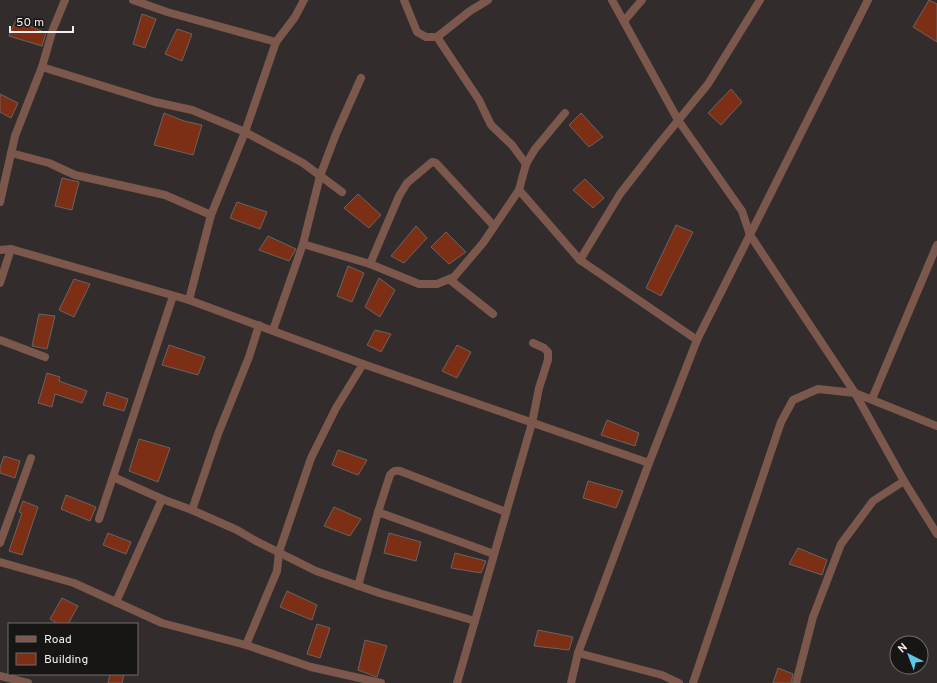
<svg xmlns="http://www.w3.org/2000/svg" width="937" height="683" viewBox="0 0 937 683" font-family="Overpass,sans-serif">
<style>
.building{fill:#7c2f15;stroke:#696462}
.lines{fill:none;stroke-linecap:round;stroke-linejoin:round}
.street{stroke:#7b574c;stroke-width:8}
</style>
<rect width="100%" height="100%" fill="#322d2c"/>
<!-- building -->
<g class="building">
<polygon points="929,0 937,4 937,42 913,27"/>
<polygon points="142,14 156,19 145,48 133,44"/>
<polygon points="16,20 46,33 42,46 9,36"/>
<polygon points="177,29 192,34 182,61 165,54"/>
<polygon points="731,89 742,102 721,125 708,113"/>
<polygon points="0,94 18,103 11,118 0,112"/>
<polygon points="164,113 184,121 202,125 193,155 154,145"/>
<polygon points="581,113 603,137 589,147 569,125"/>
<polygon points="62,178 79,182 72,210 55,206"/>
<polygon points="585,179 604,198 593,208 573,190"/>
<polygon points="358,194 381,215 369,228 344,208"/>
<polygon points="237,202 267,212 260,229 230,218"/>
<polygon points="676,225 693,232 661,296 646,288"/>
<polygon points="416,226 427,238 404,263 391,256"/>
<polygon points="446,232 466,252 449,264 431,247"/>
<polygon points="268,236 296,249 289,261 259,250"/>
<polygon points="348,266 364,273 352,302 337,296"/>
<polygon points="379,278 395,290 380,317 365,307"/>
<polygon points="74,279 90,284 74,317 59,310"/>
<polygon points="39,314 55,316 47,349 32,346"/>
<polygon points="375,330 391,334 381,352 367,345"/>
<polygon points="169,345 205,357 198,375 162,365"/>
<polygon points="457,345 471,352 457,378 442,371"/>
<polygon points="47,373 60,377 59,381 87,391 82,403 55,394 52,407 38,403"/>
<polygon points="107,392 128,399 124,411 103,405"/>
<polygon points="607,420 639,433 635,446 601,435"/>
<polygon points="139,439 170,448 158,482 129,471"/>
<polygon points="338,450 367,460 358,475 332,465"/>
<polygon points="4,456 20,461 15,478 0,473 0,468"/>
<polygon points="588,481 623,491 616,508 583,498"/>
<polygon points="66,495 96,507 90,521 61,509"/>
<polygon points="23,501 38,507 22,555 9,551 22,513 19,512"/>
<polygon points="334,507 361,519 350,536 324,526"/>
<polygon points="108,533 131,542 126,554 103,545"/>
<polygon points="389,533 421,542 416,561 384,553"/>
<polygon points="798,548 827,560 822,575 789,564"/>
<polygon points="455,553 486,561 481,573 451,568"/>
<polygon points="287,591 317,605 312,620 280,607"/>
<polygon points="62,598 78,606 68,624 58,624 50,619"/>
<polygon points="317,624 330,628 320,658 307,654"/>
<polygon points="538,630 573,637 569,650 534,646"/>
<polygon points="365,640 387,646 377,677 358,670"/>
<polygon points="778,668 793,674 791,683 773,683"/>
<polygon points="110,674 124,674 122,683 108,683"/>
</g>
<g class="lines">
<!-- street -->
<g class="street">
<polyline points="133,0 167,12 276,42"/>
<polyline points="404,0 417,32 426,37 437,37"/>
<polyline points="488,0 470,11 437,37 479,100 491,125 512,145 526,164"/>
<polyline points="612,0 678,120 742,211 750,235 855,393 904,481 937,534"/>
<polyline points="624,21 642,0"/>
<polyline points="42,67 155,102 192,110 245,132 303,163 342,192"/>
<polyline points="11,153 49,163 75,175 165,195 211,215"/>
<polyline points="519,190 580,260"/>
<polyline points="0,202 15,136 42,67 53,29 65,0"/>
<polyline points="303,244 370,264 399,196 407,183 432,162 436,163 494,226"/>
<polyline points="0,250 11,249 189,300 363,364 649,463"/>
<polyline points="370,264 419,284 437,284 454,277 483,243 519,190 526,164 535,149 565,113"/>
<polyline points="449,279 493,314"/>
<polyline points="0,283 11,249"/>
<polyline points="189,300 211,215 245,132 276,42 295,17 304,0"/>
<polyline points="273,330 303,244 320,176 336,134 361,78"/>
<polyline points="0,340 45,357"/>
<polyline points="697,340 580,260 620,194 658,145 708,84 760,0"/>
<polyline points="872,399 937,245"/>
<polyline points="113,477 162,499 192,510 237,530 256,541 316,571 379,593 475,621"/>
<polyline points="192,510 218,434 249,357 259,325"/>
<polyline points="378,512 494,554"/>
<polyline points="99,519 173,296"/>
<polyline points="0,543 31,458"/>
<polyline points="0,562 74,583 162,623 246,645 311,667 381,683"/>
<path d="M358,586L378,512L390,475C393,471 395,470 400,471L506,512"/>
<polyline points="116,602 162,499"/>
<polyline points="246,645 277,571 279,552 311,458 336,408 363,364"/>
<polyline points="578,653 662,675 679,683"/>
<polyline points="0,676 28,683"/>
<polyline points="457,683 532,423 539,388 548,360 548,352 544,348 533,343"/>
<polyline points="571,683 578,653 649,463 697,340 868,0"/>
<polyline points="693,683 781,422 793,400 818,389 855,393 937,426"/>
<polyline points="796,683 813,617 841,544 873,501 904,481"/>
</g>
</g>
<!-- legend -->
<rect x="8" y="623" width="130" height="52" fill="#181615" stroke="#6f6d6c"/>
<rect x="16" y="636" width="20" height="6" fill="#7b574c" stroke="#6f6d6c"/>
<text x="44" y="643" font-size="12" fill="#f2efee">Road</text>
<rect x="16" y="653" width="20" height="12" fill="#7c2f15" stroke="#6f6d6c"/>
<text x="44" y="663" font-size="12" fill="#f2efee">Building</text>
<!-- north arrow -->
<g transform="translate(909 655) rotate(318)"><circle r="19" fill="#181615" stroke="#6f6d6c"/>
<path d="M0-3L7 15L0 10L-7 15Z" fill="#5ac8e6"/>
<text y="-6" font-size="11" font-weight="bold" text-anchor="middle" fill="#f2efee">N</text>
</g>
<!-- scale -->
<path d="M10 26v6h63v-6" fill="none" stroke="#f2efee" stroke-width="2"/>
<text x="16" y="26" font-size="12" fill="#f2efee" stroke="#181615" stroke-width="3" paint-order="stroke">50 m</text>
</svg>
